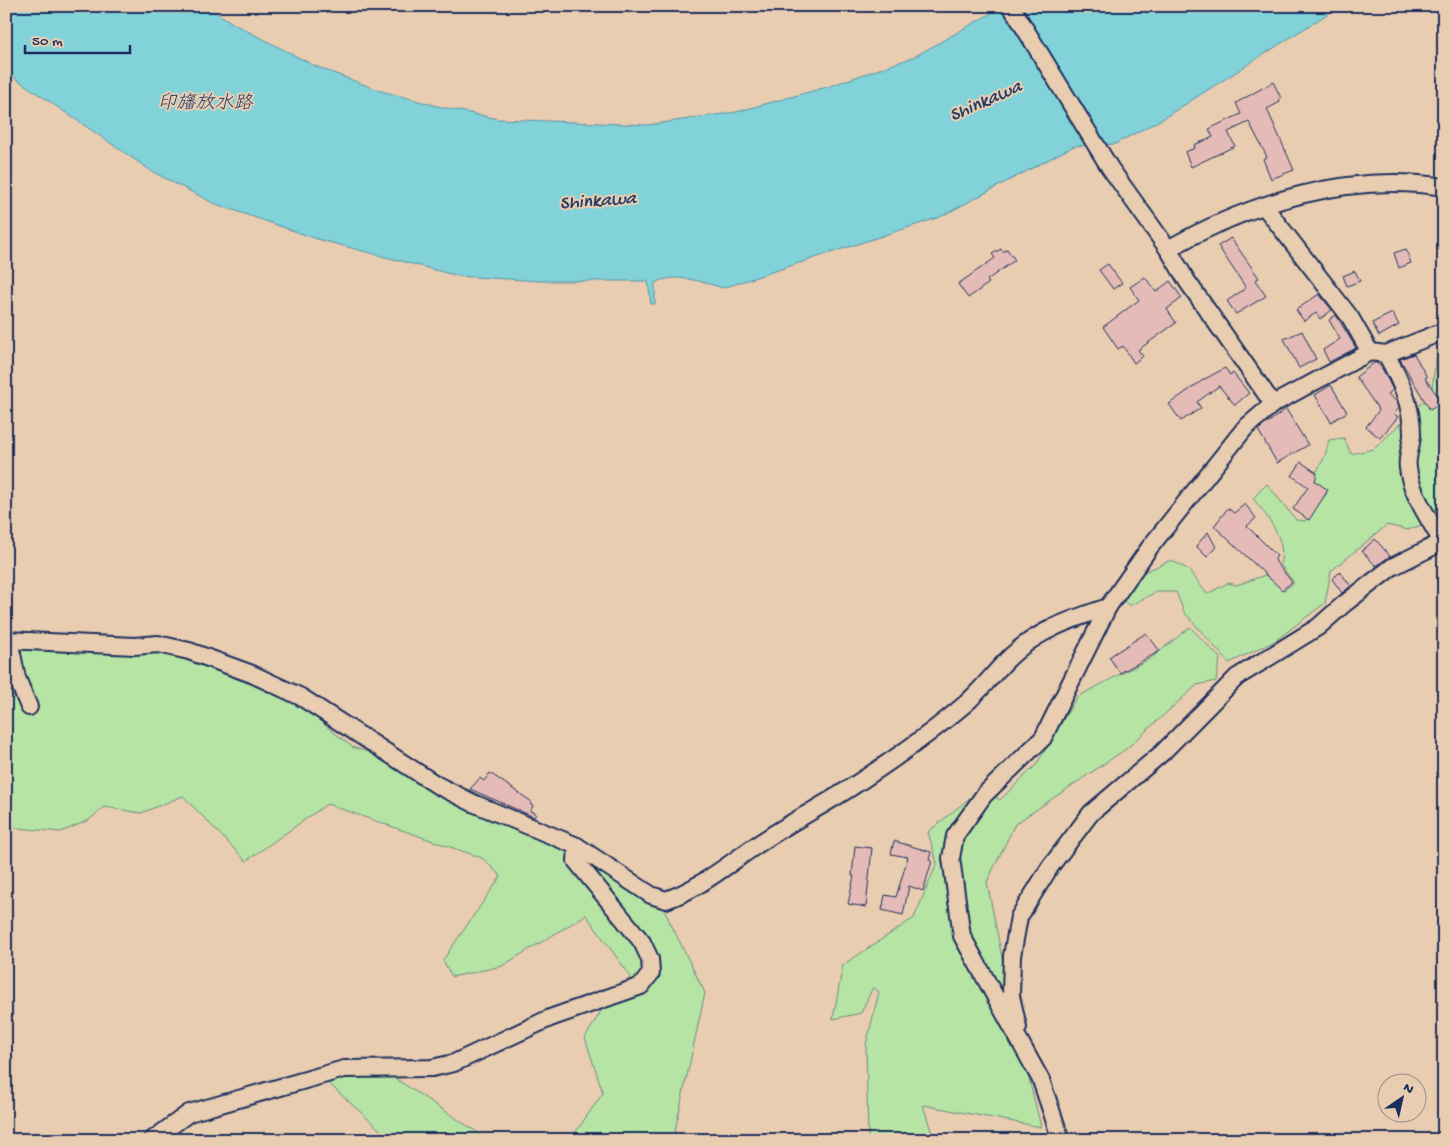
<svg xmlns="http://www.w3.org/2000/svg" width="1450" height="1146" viewBox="0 0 1450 1146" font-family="'Gochi Hand','Klee One',sans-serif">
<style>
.green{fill:#b5e4a4;stroke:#688a81}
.water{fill:#81d2d9;stroke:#5891a8}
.building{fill:#e4bbb7;stroke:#1b2f5e}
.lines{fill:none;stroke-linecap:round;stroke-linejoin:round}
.minor-casing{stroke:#1b2f5e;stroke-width:20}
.minor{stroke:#e9cdb0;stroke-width:16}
.labels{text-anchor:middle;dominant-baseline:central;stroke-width:4;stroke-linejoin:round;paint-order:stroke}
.water-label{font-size:19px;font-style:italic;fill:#253f6a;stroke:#e9cdb0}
</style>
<rect width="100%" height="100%" fill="#e9cdb0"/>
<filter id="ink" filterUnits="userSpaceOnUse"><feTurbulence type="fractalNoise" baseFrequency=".02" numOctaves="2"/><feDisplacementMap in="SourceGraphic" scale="10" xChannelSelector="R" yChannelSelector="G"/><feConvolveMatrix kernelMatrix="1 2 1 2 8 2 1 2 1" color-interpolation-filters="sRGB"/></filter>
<g filter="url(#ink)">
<!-- green -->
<g class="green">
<path d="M1444,350V511L1440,518L1408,530L1387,525L1331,571L1325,603L1275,641L1229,663L1184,612L1176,592H1156L1129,606L1122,598L1136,576L1171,560L1189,570L1207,594L1228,583L1237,585L1265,575L1284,590L1294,583L1280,564C1288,539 1266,516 1253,498L1267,484L1296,520L1305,521L1327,493L1312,480L1325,456L1329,440L1344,438L1351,454L1374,449L1431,394L1437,353Z"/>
<polygon points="1190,627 1220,658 1216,681 1197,685 1126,749 1015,824 987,882 1015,1023 1041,1127 923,1105 934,1140 868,1140 866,1045 879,992 873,987 861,1013 833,1019 843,965 914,918 937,863 928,832 982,788 1000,800 1036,765 1077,697 1151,658"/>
<polygon points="6,648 166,654 188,660 268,691 305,709 352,747 377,755 546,838 585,860 632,894 663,908 705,993 673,1140 570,1140 603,1093 585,1038 601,1011 631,977 586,915 502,966 452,977 443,960 501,876 482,858 327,804 246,861 183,796 141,813 104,807 89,820 61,832 6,827"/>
<polygon points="344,1075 390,1075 489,1140 386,1140 388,1137 325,1080"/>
</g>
<!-- water -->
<path class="water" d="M6,6H206L234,24L315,66L378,90L441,107L498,119L648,125L736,112L827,87L914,57L1004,6H1340L1162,119L1115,144L1074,146L940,217L723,288C703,282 674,272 655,283V304H651L648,281H540L458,276L317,239L213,203L153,172L6,72Z"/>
<!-- building -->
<g class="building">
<polygon points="1273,82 1281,98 1279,99 1280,102 1267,109 1294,170 1271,179 1263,159 1267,157 1249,122 1228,132 1235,146 1191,167 1185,152 1195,148 1194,145 1213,137 1209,129 1241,114 1236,103"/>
<polygon points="1231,238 1259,278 1255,280 1266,296 1236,314 1227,301 1246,288 1218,246"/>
<polygon points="1001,249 1003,252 1007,249 1015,260 987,280 989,283 968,298 958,284 995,258 992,254"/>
<polygon points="1406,249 1411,263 1399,268 1394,253"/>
<polygon points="1108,264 1122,283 1113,289 1099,270"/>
<polygon points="1355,271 1360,281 1347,286 1343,276"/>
<polygon points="1145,277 1156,292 1170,281 1182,298 1167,309 1176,323 1138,350 1143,356 1134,363 1123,346 1118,349 1103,327 1139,300 1130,287"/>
<polygon points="1319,294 1332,310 1320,319 1316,313 1304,321 1296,310"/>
<polygon points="1392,313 1399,325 1379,336 1372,323"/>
<polygon points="1336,315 1356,348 1329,362 1323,350 1340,339 1329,320"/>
<polygon points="1302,331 1316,359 1299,368 1284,339"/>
<polygon points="1414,354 1427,377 1425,378 1442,402 1430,410 1400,359"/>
<polygon points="1374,363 1377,363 1383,370 1393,390 1388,394 1397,402 1399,408 1394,414 1398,417 1380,438 1366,427 1379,410 1356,377"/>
<polygon points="1225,368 1230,375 1233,373 1249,393 1235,405 1219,386 1197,402 1201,408 1181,421 1169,404 1203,380"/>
<polygon points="1331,385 1347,412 1331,422 1315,395"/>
<polygon points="1286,409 1308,445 1277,463 1258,430"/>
<polygon points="1301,462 1317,473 1315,481 1328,490 1309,520 1293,509 1308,487 1292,476"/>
<polygon points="1245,504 1256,518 1247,526 1277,556 1275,559 1276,562 1292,582 1282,590 1214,526 1228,508 1234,513"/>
<polygon points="1208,532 1216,547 1207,557 1196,546"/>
<polygon points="1375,539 1390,556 1376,566 1362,551"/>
<polygon points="1340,572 1351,586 1342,593 1332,579"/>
<polygon points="1146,633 1160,651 1120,673 1109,657"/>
<polygon points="490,773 532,802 530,804 533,806 530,811 536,814 534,817 470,789 480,778 484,781"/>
<polygon points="894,841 931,852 929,860 932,861 923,891 909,886 903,915 882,910 885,895 896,897 908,857 891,854"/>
<polygon points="855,846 872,848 866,907 848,904 854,876 852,876"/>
</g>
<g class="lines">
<defs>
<g id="minor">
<polyline points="1011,6 1110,168 1168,249 1187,281 1273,404 1245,428 1150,547 1108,607 1043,738 984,795 955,836 951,858 962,936 1041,1080 1061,1140"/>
<polyline points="1264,206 1350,317 1370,352"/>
<path d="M1168,249C1251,202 1348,172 1444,187"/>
<path d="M1386,354C1400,380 1412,404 1412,434C1412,445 1406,457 1408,468C1411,494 1430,520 1442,542"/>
<polyline points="1273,404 1370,352 1386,354 1444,331"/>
<path d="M6,640L135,646L158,644L189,651L252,674L301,697L437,785L473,803L577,846L651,895L666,900C702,888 734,859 766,839C793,821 822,806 850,788C887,764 930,734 964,705C981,691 994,672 1011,656C1038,630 1072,619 1108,607"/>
<polyline points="9,640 17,678 29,707"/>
<polyline points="1018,1027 1011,996 1012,956 1019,917 1050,867 1091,813 1162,753 1237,677 1318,627 1344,604 1392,567 1442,542 1444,544"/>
<polyline points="152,1140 189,1113 344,1069 432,1068 454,1063 550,1018 641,986 651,973 650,959 642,942 576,861 577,846"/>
</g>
</defs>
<!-- minor casing -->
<use href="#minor" class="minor-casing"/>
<!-- minor -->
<use href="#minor" class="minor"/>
</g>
</g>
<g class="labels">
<!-- water labels -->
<g class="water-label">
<text transform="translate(986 102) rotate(-24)">Shinkawa</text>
<text x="205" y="104">印旛放水路</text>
<text transform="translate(598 202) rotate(-4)">Shinkawa</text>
</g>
</g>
<!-- margin -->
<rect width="1450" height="1146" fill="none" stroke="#e9cdb0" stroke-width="25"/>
<rect x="12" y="12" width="1425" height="1121" fill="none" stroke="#1b2f5e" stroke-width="2" filter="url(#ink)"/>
<!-- north arrow -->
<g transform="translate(1402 1098) rotate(34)"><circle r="24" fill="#e9cdb0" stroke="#978e8f"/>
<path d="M0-4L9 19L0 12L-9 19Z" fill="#1b2f5e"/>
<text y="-8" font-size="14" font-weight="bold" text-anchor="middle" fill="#1b2f5e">N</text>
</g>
<!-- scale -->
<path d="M25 45v8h105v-8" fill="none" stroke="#1b2f5e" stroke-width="2.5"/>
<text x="32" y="45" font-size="15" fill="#1b2f5e" stroke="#e9cdb0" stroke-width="4" paint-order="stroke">50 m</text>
</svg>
